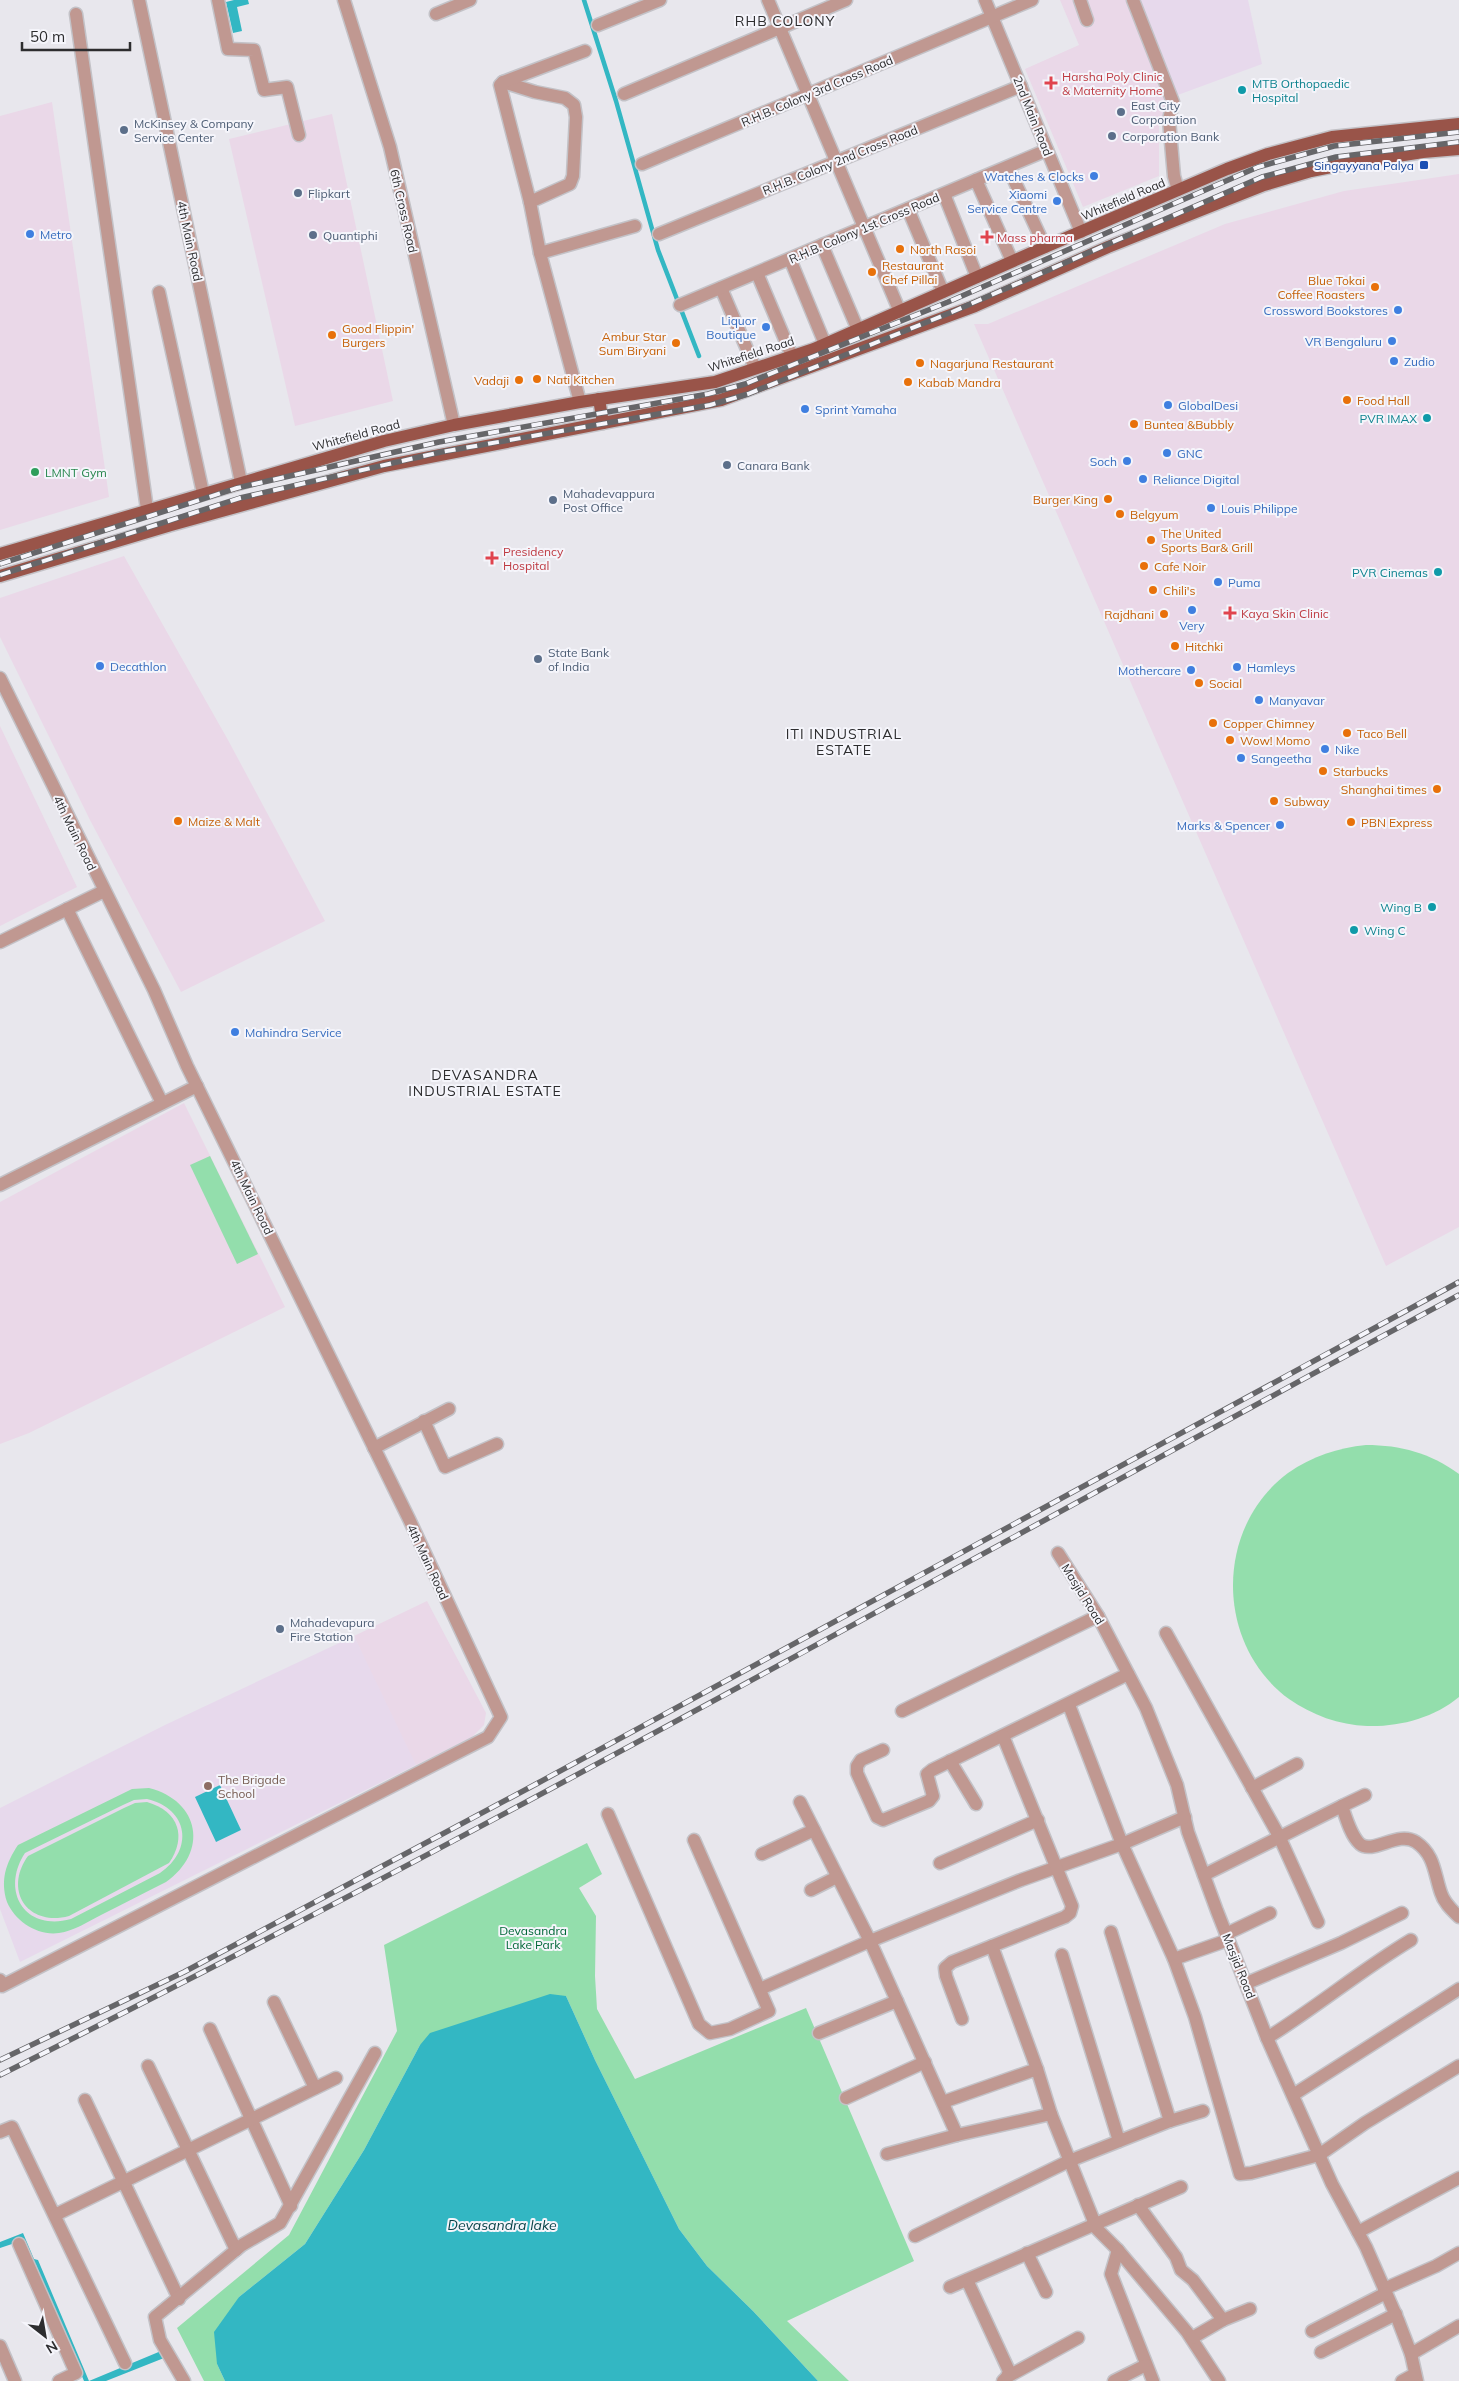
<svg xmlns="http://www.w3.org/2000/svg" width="1459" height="2381" viewBox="0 0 1459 2381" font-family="Mulish,sans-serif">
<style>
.commercial{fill:#ead8e8}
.education{fill:#e7d9ec}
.green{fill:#93deac;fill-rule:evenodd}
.water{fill:#33b7c3}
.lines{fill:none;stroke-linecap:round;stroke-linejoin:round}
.stream{stroke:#33b7c3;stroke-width:4.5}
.minor-casing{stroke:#c3c2c7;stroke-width:15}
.tertiary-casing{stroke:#c3c2c7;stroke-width:15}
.primary-casing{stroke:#c3c2c7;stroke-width:15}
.minor{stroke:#c09891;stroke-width:12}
.tertiary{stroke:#c09891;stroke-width:12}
.primary{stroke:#995449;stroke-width:12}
.rail-casing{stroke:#666669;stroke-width:5.5}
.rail{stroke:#f5f5fb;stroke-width:4;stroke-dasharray:11;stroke-linecap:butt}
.health-dot{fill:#e0444e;stroke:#f5f5fb;stroke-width:2}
.culture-dot{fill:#0f9aa8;stroke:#f5f5fb;stroke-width:2}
.service-dot{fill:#5c6f8a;stroke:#f5f5fb;stroke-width:2}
.transit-dot{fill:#1a4fb4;stroke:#f5f5fb;stroke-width:2}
.shop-dot{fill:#3f7fe0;stroke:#f5f5fb;stroke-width:2}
.food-dot{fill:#e8710a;stroke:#f5f5fb;stroke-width:2}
.leisure-dot{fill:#2e9e5b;stroke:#f5f5fb;stroke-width:2}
.education-dot{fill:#8d6e63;stroke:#f5f5fb;stroke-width:2}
.labels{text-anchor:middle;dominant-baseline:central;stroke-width:4;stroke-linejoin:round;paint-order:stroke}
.health-label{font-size:12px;fill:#be3a42;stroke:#f5f5fb;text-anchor:start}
.culture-label{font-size:12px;fill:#0d838f;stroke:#f5f5fb;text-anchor:end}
.street-label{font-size:12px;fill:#2d2d2f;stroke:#f5f5fb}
.service-label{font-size:12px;fill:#4e5e75;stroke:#f5f5fb;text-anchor:start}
.transit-label{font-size:12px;fill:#164399;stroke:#f5f5fb;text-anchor:end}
.shop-label{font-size:12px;fill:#366cbe;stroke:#f5f5fb;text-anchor:start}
.food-label{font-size:12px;fill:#c56008;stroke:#f5f5fb;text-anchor:start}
.leisure-label{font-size:12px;fill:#27864d;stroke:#f5f5fb;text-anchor:start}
.education-label{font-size:12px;fill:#785e54;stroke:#f5f5fb;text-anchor:start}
.park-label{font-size:12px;fill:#006738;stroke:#f5f5fb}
.neighbourhood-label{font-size:14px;letter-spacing:1px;fill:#2d2d2f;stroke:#f5f5fb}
.water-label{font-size:14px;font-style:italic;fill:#094349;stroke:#f5f5fb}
</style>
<rect width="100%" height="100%" fill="#e8e7ed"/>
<!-- commercial -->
<g class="commercial">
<polygon points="1060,0 1128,0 1168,100 1159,127 1159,176 1083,207 1025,69 1079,45"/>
<polygon points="52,102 109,497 0,530 0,116"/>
<polygon points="332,114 393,401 295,426 229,139"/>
<polygon points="1459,174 1459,1227 1386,1266 974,324 988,324 1225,224 1344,191"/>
<polygon points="124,556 228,740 325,921 181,992 90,820 0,637 0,598"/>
<polygon points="0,726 77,887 0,926"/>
<polygon points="184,1103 285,1307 29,1433 0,1444 0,1202"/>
<polygon points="427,1601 486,1713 484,1725 472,1737 416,1765 397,1730 354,1636"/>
</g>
<!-- education -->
<g class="education">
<polygon points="1140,0 1248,0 1262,64 1175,96"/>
<polygon points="354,1636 416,1765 20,1962 0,1909 0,1808 165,1725"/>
</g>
<!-- green -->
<g class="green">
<polygon points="210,1156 258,1254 237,1264 190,1165"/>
<path d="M1366,1445C1401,1445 1430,1453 1459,1474V1697C1434,1718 1399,1727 1367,1726C1339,1725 1312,1715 1289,1699C1215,1645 1214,1528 1288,1473C1312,1456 1338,1448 1366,1445Z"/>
<path d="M149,1788C200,1801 209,1852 166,1882C144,1893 123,1904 101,1915C87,1922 74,1931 59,1933C37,1936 15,1921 7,1902C0,1880 6,1863 18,1845L132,1789ZM147,1799C189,1809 194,1850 160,1873L71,1919C25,1932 0,1891 25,1853L123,1805L134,1800Z"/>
<path d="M147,1802C179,1811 187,1837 169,1863L69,1916C28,1927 3,1891 28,1856L124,1808L135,1803Z"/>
<polygon points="587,1843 602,1874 579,1888 596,1916 595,1976 597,2009 635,2079 806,2008 914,2261 787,2321 849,2381 818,2381 753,2311 707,2266 679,2229 595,2060 566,1996 420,2045 364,2150 305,2244 239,2297 217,2364 225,2381 204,2381 177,2328 289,2235 397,2031 384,1945"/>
</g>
<!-- water -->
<g class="water">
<polygon points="234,0 248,0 249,4 237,7 242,31 233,33 226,2"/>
<polygon points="220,1785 241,1830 216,1842 195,1797"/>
<polygon points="550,1994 566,1996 595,2060 679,2229 707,2266 753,2311 818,2381 225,2381 217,2364 214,2332 239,2297 305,2244 364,2150 420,2045 430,2033"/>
<polygon points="23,2233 34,2259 38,2260 89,2381 161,2351 164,2358 106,2381 84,2381 36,2265 33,2266 21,2241 0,2248 0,2242"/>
</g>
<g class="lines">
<!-- stream -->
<polyline class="stream" points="584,0 616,101 658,250 699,356"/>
<defs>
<g id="minor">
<polyline points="139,0 241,482"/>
<polyline points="218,0 228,49 254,50 264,90 287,87 299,135"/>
<polyline points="344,0 390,147 454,425"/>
<polyline points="768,0 900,312"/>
<polyline points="985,0 1081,232"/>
<polyline points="1080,0 1087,20"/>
<polyline points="1133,0 1173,102 1169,120 1174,176 1178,190"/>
<polyline points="76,14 147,509"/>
<polyline points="436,14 470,0"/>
<polyline points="598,25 660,0"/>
<polyline points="503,82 535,92 565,98 574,105 576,117 573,176 570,184 530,202 540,253 580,402"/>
<polyline points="624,94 846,0"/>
<polyline points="642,164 1032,0"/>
<polyline points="1008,167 1045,247"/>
<polyline points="976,180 1012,261"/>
<polyline points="944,194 977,277"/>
<polyline points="530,202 500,85 503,82 585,51"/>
<polyline points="908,209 943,292"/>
<polyline points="659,234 1021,86"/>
<polyline points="822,245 858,330"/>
<polyline points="540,253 635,226"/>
<polyline points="790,259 825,344"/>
<polyline points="757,273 792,356"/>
<polyline points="721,288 755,368"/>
<polyline points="159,292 203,493"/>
<polyline points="680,305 1047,150"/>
<polyline points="67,909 162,1103"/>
<polyline points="0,942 104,891"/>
<polyline points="0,1185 197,1086"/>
<polyline points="424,1421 445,1467 497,1444"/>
<polyline points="374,1448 449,1409"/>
<polyline points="1058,1553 1098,1616 1146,1708 1177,1785 1188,1832 1217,1911 1267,2038 1332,2184 1366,2247 1398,2320 1411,2354 1417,2381"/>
<polyline points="1166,1633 1279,1836 1318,1922"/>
<polyline points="1069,1705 1122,1844 1174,1959 1195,2017 1240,2174 1251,2173 1319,2155 1365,2123 1459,2066"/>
<polyline points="902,1711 1098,1616"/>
<polyline points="883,1750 861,1760 857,1766 857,1773 877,1817 883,1820 929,1801 933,1796 927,1774 932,1770 1128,1674"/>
<polyline points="950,1761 976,1804"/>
<polyline points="1252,1788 1297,1764"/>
<polyline points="800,1802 870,1941 957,2135 1051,2114 1097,2229 1118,2250 1187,2332 1219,2381"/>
<polyline points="1342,1806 1365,1795"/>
<polyline points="608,1814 699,2024 710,2033 730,2029 769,2011 694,1840"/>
<polyline points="762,1854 814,1830"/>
<polyline points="940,1863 1038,1820"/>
<path d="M1204,1875L1342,1806C1346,1818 1351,1836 1360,1844C1373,1855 1398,1830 1416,1842C1435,1855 1434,1873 1441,1893C1444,1903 1452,1910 1459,1917"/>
<polyline points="811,1890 837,1877"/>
<polyline points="1226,1934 1270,1913"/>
<polyline points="1062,1955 1119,2141"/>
<polyline points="1174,1959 1228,1940"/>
<polyline points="1247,1983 1341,1943 1402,1913"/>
<polyline points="760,1989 870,1941 1021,1880 1122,1844 1185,1817"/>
<polyline points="274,2002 315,2088"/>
<polyline points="962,2019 946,1976 945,1968 952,1962 992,1946"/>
<polyline points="210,2029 291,2206"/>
<polyline points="819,2033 897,2001"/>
<path d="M1267,2038C1317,2007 1361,1970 1411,1940"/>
<polyline points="148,2066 236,2250"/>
<polyline points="1037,2069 1051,2114"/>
<polyline points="1293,2095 1459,1989"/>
<polyline points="846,2098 925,2062"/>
<polyline points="85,2100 179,2299"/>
<polyline points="943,2102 1037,2069 992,1946 1065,1917 1070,1913 1072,1906 1003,1736"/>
<polyline points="1170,2121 1203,2111"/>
<polyline points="0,2132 12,2127 125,2363"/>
<polyline points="887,2154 957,2135"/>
<polyline points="1138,2205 1176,2257 1181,2270 1193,2280 1223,2320"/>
<polyline points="55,2215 336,2078"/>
<polyline points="1358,2232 1459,2178"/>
<polyline points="915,2236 1069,2161 1170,2121 1111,1932"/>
<polyline points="19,2244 76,2373 59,2381"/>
<polyline points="1118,2250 1111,2274 1153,2381"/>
<polyline points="1027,2253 1046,2292"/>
<polyline points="967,2280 1009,2371 1007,2377 1003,2381"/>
<polyline points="950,2287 1181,2187"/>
<polyline points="1384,2289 1436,2266 1459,2253"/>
<polyline points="1312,2331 1386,2293"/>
<polyline points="1192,2338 1223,2320 1250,2309"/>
<polyline points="0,2346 15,2381"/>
<polyline points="1321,2352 1396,2314"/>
<polyline points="1411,2354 1459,2326"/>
<polyline points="1007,2377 1078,2338"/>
<polyline points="184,2381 160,2340 155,2317 242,2245 280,2223 375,2053"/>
<polyline points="1114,2381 1146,2365"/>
<polyline points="1402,2381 1415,2374"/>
</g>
<polyline id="tertiary" points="0,678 154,990 187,1066 409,1519 501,1717 488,1737 2,1986 0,1980"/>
<g id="primary">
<polyline points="599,399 603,423"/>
<polyline points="0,554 384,441 454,425 580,402 715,382 814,349 1045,247 1227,169 1268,154 1332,137 1459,124"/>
<polyline points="0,576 171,525 384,466 721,400 975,306 1108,247 1264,185 1311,171 1346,164 1423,152 1459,149"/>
</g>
</defs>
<!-- minor casing -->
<use href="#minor" class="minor-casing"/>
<!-- tertiary casing -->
<use href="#tertiary" class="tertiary-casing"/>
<!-- primary casing -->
<use href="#primary" class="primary-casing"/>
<!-- minor -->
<use href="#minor" class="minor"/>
<!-- tertiary -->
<use href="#tertiary" class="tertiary"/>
<!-- primary -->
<use href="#primary" class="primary"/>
<defs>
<g id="rail">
<polyline points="0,564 237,488 439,442 708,394 745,384 948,302 1258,167 1334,146 1459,132"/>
<polyline points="0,575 240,498 441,452 710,405 748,394 952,312 1262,177 1336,157 1459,142"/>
<polyline points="0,2060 184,1972 538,1783 1459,1282"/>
<path d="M0,2075C494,1829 973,1556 1459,1295"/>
</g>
</defs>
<!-- rail casing -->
<use href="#rail" class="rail-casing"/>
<!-- rail -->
<use href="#rail" class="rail"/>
</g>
<!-- markers -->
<g class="health-dot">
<path d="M1048.5 75.5h5v5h5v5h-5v5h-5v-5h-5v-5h5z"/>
<path d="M984.5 229.5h5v5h5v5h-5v5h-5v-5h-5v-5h5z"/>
<path d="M489.5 550.5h5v5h5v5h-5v5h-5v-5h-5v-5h5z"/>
<path d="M1227.5 605.5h5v5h5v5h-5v5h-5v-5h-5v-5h5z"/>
</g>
<g class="culture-dot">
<circle cx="1242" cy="90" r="5"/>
<circle cx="1427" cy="418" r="5"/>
<circle cx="1438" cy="572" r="5"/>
<circle cx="1432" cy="907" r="5"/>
<circle cx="1354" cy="930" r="5"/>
</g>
<g class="service-dot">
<circle cx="1121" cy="112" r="5"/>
<circle cx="124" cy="130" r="5"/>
<circle cx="1112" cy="136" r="5"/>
<circle cx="298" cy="193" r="5"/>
<circle cx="313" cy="235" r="5"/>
<circle cx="727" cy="465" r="5"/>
<circle cx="553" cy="500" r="5"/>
<circle cx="538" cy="659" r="5"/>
<circle cx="280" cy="1629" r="5"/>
</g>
<rect class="transit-dot" x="1419" y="160" width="10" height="10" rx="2.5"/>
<g class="shop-dot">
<circle cx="1094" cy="176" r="5"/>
<circle cx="1057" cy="201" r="5"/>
<circle cx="30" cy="234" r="5"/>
<circle cx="1398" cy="310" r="5"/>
<circle cx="766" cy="327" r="5"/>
<circle cx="1392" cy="341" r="5"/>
<circle cx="1394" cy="361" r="5"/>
<circle cx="1168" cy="405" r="5"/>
<circle cx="805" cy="409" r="5"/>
<circle cx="1167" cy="453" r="5"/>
<circle cx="1127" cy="461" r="5"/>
<circle cx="1143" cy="479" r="5"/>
<circle cx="1211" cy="508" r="5"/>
<circle cx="1218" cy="582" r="5"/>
<circle cx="1192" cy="610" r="5"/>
<circle cx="100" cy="666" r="5"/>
<circle cx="1237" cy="667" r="5"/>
<circle cx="1191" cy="670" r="5"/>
<circle cx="1259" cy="700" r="5"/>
<circle cx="1325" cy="749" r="5"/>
<circle cx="1241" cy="758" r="5"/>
<circle cx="1280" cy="825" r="5"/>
<circle cx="235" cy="1032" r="5"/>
</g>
<g class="food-dot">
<circle cx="900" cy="249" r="5"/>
<circle cx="872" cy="272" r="5"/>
<circle cx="1375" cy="287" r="5"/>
<circle cx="332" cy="335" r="5"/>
<circle cx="676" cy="343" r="5"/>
<circle cx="920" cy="363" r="5"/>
<circle cx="537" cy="379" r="5"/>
<circle cx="519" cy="380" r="5"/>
<circle cx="908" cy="382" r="5"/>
<circle cx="1347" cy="400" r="5"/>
<circle cx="1134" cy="424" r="5"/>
<circle cx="1108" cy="499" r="5"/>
<circle cx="1120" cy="514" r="5"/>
<circle cx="1151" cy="540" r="5"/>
<circle cx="1144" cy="566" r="5"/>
<circle cx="1153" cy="590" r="5"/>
<circle cx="1164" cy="614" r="5"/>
<circle cx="1175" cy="646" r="5"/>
<circle cx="1199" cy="683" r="5"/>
<circle cx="1213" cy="723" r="5"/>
<circle cx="1347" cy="733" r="5"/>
<circle cx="1230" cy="740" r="5"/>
<circle cx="1323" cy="771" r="5"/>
<circle cx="1437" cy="789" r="5"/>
<circle cx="1274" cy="801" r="5"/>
<circle cx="178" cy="821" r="5"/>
<circle cx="1351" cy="822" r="5"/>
</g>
<circle class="leisure-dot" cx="35" cy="472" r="5"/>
<circle class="education-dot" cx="208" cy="1786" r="5"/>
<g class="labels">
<!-- health labels -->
<g class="health-label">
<text x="1062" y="76">Harsha Poly Clinic<tspan x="1062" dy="14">&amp; Maternity Home</tspan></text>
<text x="997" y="237">Mass pharma</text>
<text x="503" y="551">Presidency<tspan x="503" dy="14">Hospital</tspan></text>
<text x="1241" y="613">Kaya Skin Clinic</text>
</g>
<!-- culture labels -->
<g class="culture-label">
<text x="1252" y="83" text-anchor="start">MTB Orthopaedic<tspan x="1252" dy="14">Hospital</tspan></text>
<text x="1417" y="418">PVR IMAX</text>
<text x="1428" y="572">PVR Cinemas</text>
<text x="1422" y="907">Wing B</text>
<text x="1364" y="930" text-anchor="start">Wing C</text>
</g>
<!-- street labels -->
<g class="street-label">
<text transform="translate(817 91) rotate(-23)">R.H.B. Colony 3rd Cross Road</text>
<text transform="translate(1033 116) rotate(68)">2nd Main Road</text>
<text transform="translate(840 160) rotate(-22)">R.H.B. Colony 2nd Cross Road</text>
<text transform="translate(1123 199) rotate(-23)">Whitefield Road</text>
<text transform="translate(404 211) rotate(77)">6th Cross Road</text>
<text transform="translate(864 228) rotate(-23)">R.H.B. Colony 1st Cross Road</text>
<text transform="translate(190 241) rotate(78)">4th Main Road</text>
<text transform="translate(751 354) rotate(-18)">Whitefield Road</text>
<text transform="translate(356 435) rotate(-15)">Whitefield Road</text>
<text transform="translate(75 833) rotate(64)">4th Main Road</text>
<text transform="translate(252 1197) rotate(64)">4th Main Road</text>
<text transform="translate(428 1562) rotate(65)">4th Main Road</text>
<text transform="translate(1083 1594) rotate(58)">Masjid Road</text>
<text transform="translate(1239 1966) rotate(68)">Masjid Road</text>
</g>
<!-- service labels -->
<g class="service-label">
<text x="1131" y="105">East City<tspan x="1131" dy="14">Corporation</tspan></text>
<text x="134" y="123">McKinsey &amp; Company<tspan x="134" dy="14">Service Center</tspan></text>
<text x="1122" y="136">Corporation Bank</text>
<text x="308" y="193">Flipkart</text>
<text x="323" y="235">Quantiphi</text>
<text x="737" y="465">Canara Bank</text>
<text x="563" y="493">Mahadevappura<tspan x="563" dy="14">Post Office</tspan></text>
<text x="548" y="652">State Bank<tspan x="548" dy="14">of India</tspan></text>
<text x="290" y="1622">Mahadevapura<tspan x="290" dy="14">Fire Station</tspan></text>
</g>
<!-- transit labels -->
<g class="transit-label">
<text x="1414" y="165">Singayyana Palya</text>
</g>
<!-- shop labels -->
<g class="shop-label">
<text x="1084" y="176" text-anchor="end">Watches &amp; Clocks</text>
<text x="1047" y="194" text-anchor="end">Xiaomi<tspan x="1047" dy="14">Service Centre</tspan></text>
<text x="40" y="234">Metro</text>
<text x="1388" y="310" text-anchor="end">Crossword Bookstores</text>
<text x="756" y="320" text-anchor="end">Liquor<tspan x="756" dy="14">Boutique</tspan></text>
<text x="1382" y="341" text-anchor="end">VR Bengaluru</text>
<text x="1404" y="361">Zudio</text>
<text x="1178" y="405">GlobalDesi</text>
<text x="815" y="409">Sprint Yamaha</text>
<text x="1177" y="453">GNC</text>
<text x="1117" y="461" text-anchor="end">Soch</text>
<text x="1153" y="479">Reliance Digital</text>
<text x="1221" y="508">Louis Philippe</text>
<text x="1228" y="582">Puma</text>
<text x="1192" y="625" text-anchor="middle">Very</text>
<text x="110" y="666">Decathlon</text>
<text x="1247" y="667">Hamleys</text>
<text x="1181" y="670" text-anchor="end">Mothercare</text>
<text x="1269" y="700">Manyavar</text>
<text x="1335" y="749">Nike</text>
<text x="1251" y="758">Sangeetha</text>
<text x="1270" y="825" text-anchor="end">Marks &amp; Spencer</text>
<text x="245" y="1032">Mahindra Service</text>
</g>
<!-- food labels -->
<g class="food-label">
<text x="910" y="249">North Rasoi</text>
<text x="882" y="265">Restaurant<tspan x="882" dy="14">Chef Pillai</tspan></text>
<text x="1365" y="280" text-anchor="end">Blue Tokai<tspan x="1365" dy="14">Coffee Roasters</tspan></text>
<text x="342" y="328">Good Flippin'<tspan x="342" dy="14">Burgers</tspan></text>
<text x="666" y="336" text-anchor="end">Ambur Star<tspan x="666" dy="14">Sum Biryani</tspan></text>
<text x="930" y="363">Nagarjuna Restaurant</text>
<text x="547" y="379">Nati Kitchen</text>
<text x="509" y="380" text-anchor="end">Vadaji</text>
<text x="918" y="382">Kabab Mandra</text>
<text x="1357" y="400">Food Hall</text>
<text x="1144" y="424">Buntea &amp;Bubbly</text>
<text x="1098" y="499" text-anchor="end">Burger King</text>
<text x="1130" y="514">Belgyum</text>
<text x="1161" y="533">The United<tspan x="1161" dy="14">Sports Bar&amp; Grill</tspan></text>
<text x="1154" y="566">Cafe Noir</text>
<text x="1163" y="590">Chili's</text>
<text x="1154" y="614" text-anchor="end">Rajdhani</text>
<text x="1185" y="646">Hitchki</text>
<text x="1209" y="683">Social</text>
<text x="1223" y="723">Copper Chimney</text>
<text x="1357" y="733">Taco Bell</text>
<text x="1240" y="740">Wow! Momo</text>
<text x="1333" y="771">Starbucks</text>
<text x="1427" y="789" text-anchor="end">Shanghai times</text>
<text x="1284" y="801">Subway</text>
<text x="188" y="821">Maize &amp; Malt</text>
<text x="1361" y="822">PBN Express</text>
</g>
<!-- leisure labels -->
<g class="leisure-label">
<text x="45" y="472">LMNT Gym</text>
</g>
<!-- education labels -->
<g class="education-label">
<text x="218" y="1779">The Brigade<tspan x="218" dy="14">School</tspan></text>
</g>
<!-- park labels -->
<g class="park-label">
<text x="533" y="1930">Devasandra<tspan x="533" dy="14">Lake Park</tspan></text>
</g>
<!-- neighbourhood labels -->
<g class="neighbourhood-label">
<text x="785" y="21">RHB COLONY</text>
<text x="844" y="734">ITI INDUSTRIAL<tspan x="844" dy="16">ESTATE</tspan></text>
<text x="485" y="1075">DEVASANDRA<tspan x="485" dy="16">INDUSTRIAL ESTATE</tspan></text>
</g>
<!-- water labels -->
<g class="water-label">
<text x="502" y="2225">Devasandra lake</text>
</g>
</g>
<!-- north arrow -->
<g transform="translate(45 2336) rotate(149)" stroke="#f5f5fb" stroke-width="4" paint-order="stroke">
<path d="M0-4L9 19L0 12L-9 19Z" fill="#2d2d2f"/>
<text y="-8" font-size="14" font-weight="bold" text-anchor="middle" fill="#2d2d2f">N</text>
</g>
<!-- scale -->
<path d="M22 42v8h108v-8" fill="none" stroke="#2d2d2f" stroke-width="2.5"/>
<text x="30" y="42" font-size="15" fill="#2d2d2f" stroke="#f5f5fb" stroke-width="4" paint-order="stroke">50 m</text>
</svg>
